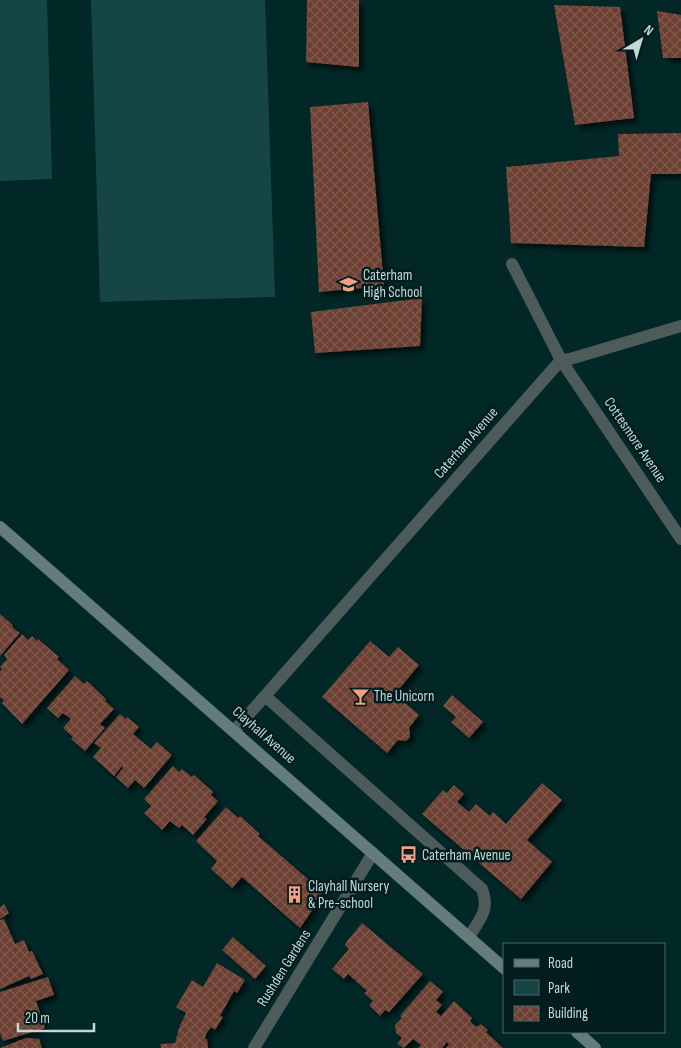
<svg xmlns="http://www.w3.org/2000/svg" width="681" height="1048" viewBox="0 0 681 1048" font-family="'Sofia Sans Condensed',sans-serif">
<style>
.park{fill:#154645}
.building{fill:url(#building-cross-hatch);filter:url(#shadow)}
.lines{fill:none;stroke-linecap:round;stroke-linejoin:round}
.lane{stroke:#4d5c5b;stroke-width:12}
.street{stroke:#4d5c5b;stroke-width:12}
.secondary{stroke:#647d7c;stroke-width:12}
.labels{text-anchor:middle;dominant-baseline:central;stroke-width:5;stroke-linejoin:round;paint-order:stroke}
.poi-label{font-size:15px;fill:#c4d8d7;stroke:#021d1d;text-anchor:start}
.street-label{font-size:15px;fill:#c4d8d7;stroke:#021d1d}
</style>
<defs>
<pattern id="building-cross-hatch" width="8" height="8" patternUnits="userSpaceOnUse" patternTransform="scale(1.25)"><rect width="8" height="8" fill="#6c3f31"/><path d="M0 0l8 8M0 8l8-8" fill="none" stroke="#7f5a4e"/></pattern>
<filter id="shadow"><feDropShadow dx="4.5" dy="4.5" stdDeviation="2.5" flood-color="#0009"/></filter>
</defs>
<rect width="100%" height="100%" fill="#012827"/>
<!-- park -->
<g class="park">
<polygon points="0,0 47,0 52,179 0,181"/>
<polygon points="91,0 265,0 275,297 100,302"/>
</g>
<!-- building -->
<g class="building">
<polygon points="307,0 359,0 359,67 306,62"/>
<polygon points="554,5 620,7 634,118 575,125"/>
<polygon points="657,11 681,15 681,58 663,58"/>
<polygon points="368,102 384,286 319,292 310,107"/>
<polygon points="681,133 681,174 651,174 644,247 511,243 506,167 619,156 618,134"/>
<polygon points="422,298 420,346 315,353 311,312"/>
<polygon points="0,614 13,625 12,627 20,633 0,656"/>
<polygon points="22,634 28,640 32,636 37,641 38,639 59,657 57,659 69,670 22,724 2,703 4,700 0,697 0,672 2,669 0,667 7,659 4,655"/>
<polygon points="370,641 389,657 398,647 419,665 395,694 419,715 409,728 410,732 410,737 406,741 398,740 387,753 322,697"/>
<polygon points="75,676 84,684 87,681 106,699 105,701 114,709 100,724 105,728 85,751 71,739 73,737 63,728 71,719 63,713 58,718 47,708"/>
<polygon points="452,695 483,722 469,738 451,722 456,717 443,706"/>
<polygon points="120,714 126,719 127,717 139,727 133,734 151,749 157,742 172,755 144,788 135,780 128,788 116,777 123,768 122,766 114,776 93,757 101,748 94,743"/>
<polygon points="173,766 179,772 182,769 192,777 194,775 213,792 211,795 218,801 204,817 207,819 193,835 182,825 179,828 170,821 162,830 144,813 151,806 144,799"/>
<polygon points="542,783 562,800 527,840 552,862 521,899 422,814 443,790 447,793 454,785 464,794 457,802 469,812 476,804 490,816 493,812 506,824"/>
<polygon points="226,807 238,818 240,816 260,834 258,836 323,892 312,904 315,906 300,928 242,877 232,888 211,869 217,861 196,841"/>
<polygon points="4,904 9,913 0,919 0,907"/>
<polygon points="4,919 15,944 24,940 29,952 32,951 43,974 31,979 29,976 0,989 0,920"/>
<polygon points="362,923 423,974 389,1012 385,1010 380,1016 369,1005 373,1001 364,993 367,991 348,974 344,979 332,969 349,949 345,945 347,941"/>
<polygon points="233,937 266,966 255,979 222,950"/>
<polygon points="217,963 245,980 237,993 234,991 220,1016 223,1017 215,1030 211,1027 206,1034 205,1039 207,1039 208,1048 161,1048 160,1044 175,1043 179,1028 186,1013 176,1007 192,980 203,987"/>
<polygon points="48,977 54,995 36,1001 45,1028 3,1041 0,1033 0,992"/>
<polygon points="430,981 443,992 436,1000 442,1005 436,1012 441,1016 454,1001 472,1018 470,1021 476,1027 481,1024 488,1030 486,1032 503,1048 446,1048 449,1044 447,1042 442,1048 418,1048 421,1045 413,1039 404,1048 397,1044 402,1038 396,1033 395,1025 402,1018 400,1016"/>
<polygon points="26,1038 39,1039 42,1048 0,1048"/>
</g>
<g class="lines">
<!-- lane -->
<g class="lane">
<polyline points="512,264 561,360"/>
<path d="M265,696L482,889C490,911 480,918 469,937"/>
</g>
<!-- street -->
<g class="street">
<polyline points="561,360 681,539"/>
<polyline points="234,731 561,360 570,359 681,326"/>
<polyline points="254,1048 373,853"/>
</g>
<!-- secondary -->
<g class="secondary">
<polyline points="0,527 505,969"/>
<polyline points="577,1032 595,1048"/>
</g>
</g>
<!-- icons -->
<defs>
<symbol id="school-bare" viewBox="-9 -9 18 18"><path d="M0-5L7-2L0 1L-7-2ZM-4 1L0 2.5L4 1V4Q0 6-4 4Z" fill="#f39f84" stroke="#021d1d" stroke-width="2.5" paint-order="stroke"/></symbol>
<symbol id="bar-bare" viewBox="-9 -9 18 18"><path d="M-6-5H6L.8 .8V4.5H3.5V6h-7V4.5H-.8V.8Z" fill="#f39f84" stroke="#021d1d" stroke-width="2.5" paint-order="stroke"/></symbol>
<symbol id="bus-bare" viewBox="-9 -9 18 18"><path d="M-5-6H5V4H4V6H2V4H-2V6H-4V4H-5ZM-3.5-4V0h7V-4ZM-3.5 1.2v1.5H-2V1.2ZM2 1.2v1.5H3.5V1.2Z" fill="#f39f84" stroke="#021d1d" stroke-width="2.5" paint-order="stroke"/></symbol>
<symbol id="building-bare" viewBox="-9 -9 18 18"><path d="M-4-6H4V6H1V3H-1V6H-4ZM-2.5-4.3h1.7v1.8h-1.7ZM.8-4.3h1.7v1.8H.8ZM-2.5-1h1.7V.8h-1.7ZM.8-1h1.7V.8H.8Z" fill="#f39f84" stroke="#021d1d" stroke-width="2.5" paint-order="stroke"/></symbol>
</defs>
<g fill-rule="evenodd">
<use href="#school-bare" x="336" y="272" width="25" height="25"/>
<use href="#bar-bare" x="348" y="684" width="25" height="25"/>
<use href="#bus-bare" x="396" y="842" width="25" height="25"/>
<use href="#building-bare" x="282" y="882" width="25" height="25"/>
</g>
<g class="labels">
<!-- poi labels -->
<g class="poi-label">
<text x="363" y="275">Caterham<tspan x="363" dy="17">High School</tspan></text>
<text x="374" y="696">The Unicorn</text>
<text x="422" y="855">Caterham Avenue</text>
<text x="308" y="886">Clayhall Nursery<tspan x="308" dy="17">&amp; Pre-school</tspan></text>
</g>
<!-- street labels -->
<g class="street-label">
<text transform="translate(635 440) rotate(56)">Cottesmore Avenue</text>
<text transform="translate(466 443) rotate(-49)">Caterham Avenue</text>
<text transform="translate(264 735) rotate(41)">Clayhall Avenue</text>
<text transform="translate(284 968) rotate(-58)">Rushden Gardens</text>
</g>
</g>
<!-- legend -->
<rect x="503" y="943" width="162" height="90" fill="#021d1d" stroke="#506867"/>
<rect x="514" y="959" width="25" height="8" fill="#647d7c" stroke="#506867"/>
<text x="548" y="968" font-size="15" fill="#c4d8d7">Road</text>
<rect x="514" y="980" width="25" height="15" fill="#154645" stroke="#506867"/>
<text x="548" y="993" font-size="15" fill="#c4d8d7">Park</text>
<rect x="514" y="1006" width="25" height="15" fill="url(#building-cross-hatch)" stroke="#506867"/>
<text x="548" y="1018" font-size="15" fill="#c4d8d7">Building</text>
<!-- north arrow -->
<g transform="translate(641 40) rotate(38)" stroke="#021d1d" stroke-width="4" paint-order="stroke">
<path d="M0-4L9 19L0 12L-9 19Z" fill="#c4d8d7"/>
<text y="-8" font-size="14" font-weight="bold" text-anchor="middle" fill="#c4d8d7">N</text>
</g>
<!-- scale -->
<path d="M18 1023v8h76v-8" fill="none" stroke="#c4d8d7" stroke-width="2.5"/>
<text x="25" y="1023" font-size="15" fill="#c4d8d7" stroke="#021d1d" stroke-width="4" paint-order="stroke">20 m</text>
</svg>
